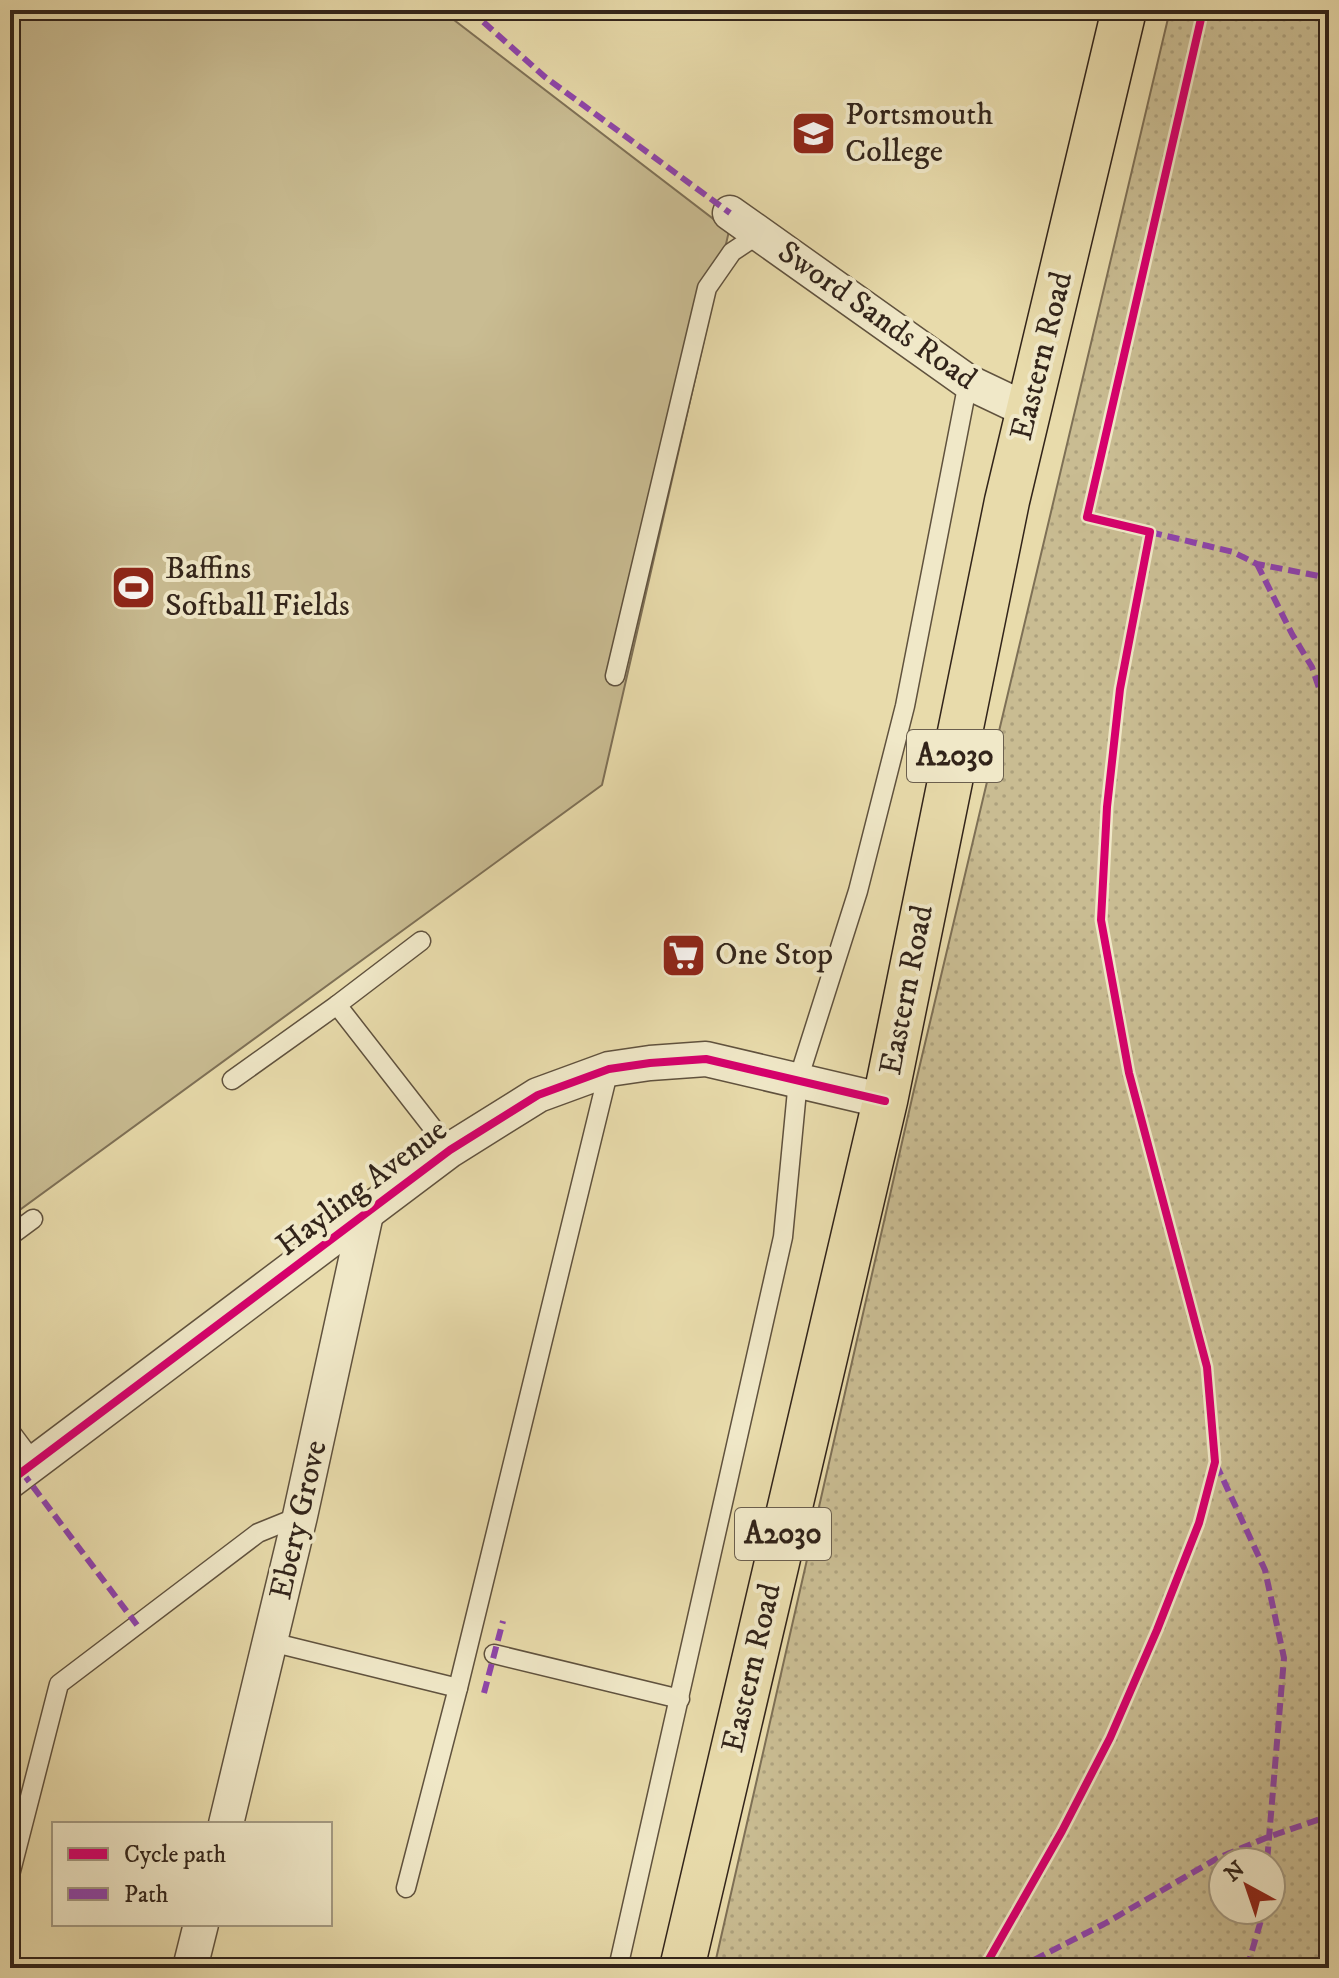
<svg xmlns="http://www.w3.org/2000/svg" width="1339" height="1978" viewBox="0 0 1339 1978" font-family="'IM FELL DW Pica',serif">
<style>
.grass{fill:url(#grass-dots);stroke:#7e7056;stroke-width:2;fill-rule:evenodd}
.green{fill:#c9bc92;stroke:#7e7056;stroke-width:2}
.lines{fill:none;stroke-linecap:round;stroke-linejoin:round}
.service-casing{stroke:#60523e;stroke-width:21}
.minor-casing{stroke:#60523e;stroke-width:37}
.primary-casing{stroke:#32241a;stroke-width:47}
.service{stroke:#f0e8c8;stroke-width:18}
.minor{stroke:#f0e8c8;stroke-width:34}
.primary{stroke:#e8dbab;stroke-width:44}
.quiet{stroke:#8e44ad;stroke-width:6;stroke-dasharray:12 6;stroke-linecap:butt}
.cycleway-casing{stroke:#f0e8c8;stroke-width:13}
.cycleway{stroke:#d6006c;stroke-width:8}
.labels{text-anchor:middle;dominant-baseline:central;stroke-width:8;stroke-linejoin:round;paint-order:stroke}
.shield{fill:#f0e8c8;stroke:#6b5f4e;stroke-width:2}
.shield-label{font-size:30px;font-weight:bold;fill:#32241a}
.poi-label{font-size:32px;fill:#32241a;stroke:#f0e8c8;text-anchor:start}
.street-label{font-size:32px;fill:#32241a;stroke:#f0e8c8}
</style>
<defs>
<pattern id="grass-dots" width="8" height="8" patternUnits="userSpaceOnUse" patternTransform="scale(2)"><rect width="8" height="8" fill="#c9bc92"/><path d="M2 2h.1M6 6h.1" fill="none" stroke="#ada17d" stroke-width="1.8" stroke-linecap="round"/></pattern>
</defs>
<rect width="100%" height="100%" fill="#e8dbab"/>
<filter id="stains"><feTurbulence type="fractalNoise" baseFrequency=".0025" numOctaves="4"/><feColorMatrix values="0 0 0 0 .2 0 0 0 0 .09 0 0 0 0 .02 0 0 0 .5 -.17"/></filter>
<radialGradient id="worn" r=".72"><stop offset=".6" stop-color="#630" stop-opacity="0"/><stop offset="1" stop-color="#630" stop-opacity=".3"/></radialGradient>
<!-- grass -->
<path class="grass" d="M1170,10H1329V1968H714L913,1094ZM1223,1862H1271V1910H1223Z"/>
<!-- green -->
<polygon class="green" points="10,10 441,10 729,231 602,785 10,1217"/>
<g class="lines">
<defs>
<g id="service">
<polyline points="615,676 707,288 732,252 759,234"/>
<polyline points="421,941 337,1005 450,1150"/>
<polyline points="232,1080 337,1005"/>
<polyline points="10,1236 33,1219"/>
<polyline points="10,1431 34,1463"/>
<polyline points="271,1642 458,1688"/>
<polyline points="494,1654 680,1699"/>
<polyline points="10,1875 59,1684 258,1533 300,1516"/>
<polyline points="406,1888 458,1688 609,1069"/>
<polyline points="618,1968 783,1237 798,1080 858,891 905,706 968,382"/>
</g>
<g id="minor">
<polyline points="730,213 968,382 1029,411"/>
<polyline points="10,1481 450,1150 538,1095 609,1069 650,1063 706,1059 885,1101"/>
<polyline points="226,1824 300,1516 366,1214"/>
<polyline points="190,1968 201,1924"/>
</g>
<polyline id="primary" points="682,1968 885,1101 1007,501 1124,10"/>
</defs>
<!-- service casing -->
<use href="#service" class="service-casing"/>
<!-- minor casing -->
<use href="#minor" class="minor-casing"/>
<!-- primary casing -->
<use href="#primary" class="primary-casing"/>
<!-- service -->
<use href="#service" class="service"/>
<!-- minor -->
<use href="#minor" class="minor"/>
<!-- primary -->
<use href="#primary" class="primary"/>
<!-- quiet -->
<g class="quiet">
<polyline points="470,10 545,77 730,213"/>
<polyline points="1150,532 1233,552 1257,564 1329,578"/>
<polyline points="1257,564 1292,634 1312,667 1325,706 1329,730"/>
<polyline points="1216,1464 1265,1570 1284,1658 1267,1862"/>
<polyline points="22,1472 137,1625"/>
<polyline points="484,1693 503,1621"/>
<polyline points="1018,1968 1104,1924 1218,1858 1268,1837 1329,1816"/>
<polyline points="1247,1968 1264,1910"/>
</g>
<defs>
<g id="cycleway">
<polyline points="10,1481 450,1150 538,1095 609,1069 650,1063 706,1059 885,1101"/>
<polyline points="984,1968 1062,1831 1110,1738 1157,1630 1199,1523 1215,1462 1207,1367 1129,1073 1101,920 1107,807 1120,689 1150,532 1087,517 1203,10"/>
</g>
</defs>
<!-- cycleway casing -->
<use href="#cycleway" class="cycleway-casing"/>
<!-- cycleway -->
<use href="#cycleway" class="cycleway"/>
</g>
<!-- icons -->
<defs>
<symbol id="university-square" viewBox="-11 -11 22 22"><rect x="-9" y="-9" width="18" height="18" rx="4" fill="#8f2418" stroke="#f0e8c8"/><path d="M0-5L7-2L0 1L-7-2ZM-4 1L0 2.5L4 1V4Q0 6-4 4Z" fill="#fff"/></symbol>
<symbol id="stadium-square" viewBox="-11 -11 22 22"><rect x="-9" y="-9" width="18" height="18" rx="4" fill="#8f2418" stroke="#f0e8c8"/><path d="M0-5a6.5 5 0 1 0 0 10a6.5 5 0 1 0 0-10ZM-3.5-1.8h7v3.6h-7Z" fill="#fff"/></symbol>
<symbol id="supermarket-square" viewBox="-11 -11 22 22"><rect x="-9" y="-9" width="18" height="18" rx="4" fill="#8f2418" stroke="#f0e8c8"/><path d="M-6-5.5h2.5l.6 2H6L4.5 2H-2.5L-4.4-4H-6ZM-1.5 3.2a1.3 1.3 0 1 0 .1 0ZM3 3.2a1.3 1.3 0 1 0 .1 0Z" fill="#fff"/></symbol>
</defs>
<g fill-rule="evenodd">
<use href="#university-square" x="788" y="108" width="51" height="51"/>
<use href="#stadium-square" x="108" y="562" width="51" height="51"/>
<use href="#supermarket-square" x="658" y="930" width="51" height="51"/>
</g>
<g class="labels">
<!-- shield labels -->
<g class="shield">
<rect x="907" y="730" width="96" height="52" rx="6"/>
<rect x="735" y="1508" width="96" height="52" rx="6"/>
</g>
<g class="shield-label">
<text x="955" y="756">A2030</text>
<text x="783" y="1534">A2030</text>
</g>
<!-- poi labels -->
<g class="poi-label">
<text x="845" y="115">Portsmouth<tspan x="845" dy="37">College</tspan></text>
<text x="165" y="569">Baffins<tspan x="165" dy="37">Softball Fields</tspan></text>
<text x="715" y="955">One Stop</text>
</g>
<!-- street labels -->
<g class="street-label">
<text transform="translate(877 316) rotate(35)">Sword Sands Road</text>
<text transform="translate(1042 356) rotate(-76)">Eastern Road</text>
<text transform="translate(907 990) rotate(-79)">Eastern Road</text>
<text transform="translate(362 1188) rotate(-37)">Hayling Avenue</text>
<text transform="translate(299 1520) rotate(-77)">Ebery Grove</text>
<text transform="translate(752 1668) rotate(-77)">Eastern Road</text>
</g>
</g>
<!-- margin -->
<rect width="1339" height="1978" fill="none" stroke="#e8dbab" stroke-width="40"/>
<rect x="12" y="12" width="1315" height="1954" fill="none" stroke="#32241a" stroke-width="4"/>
<rect x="20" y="20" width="1299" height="1938" fill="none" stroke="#32241a" stroke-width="2"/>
<!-- legend -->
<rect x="52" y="1822" width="280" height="104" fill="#f0e8c8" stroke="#a49a82" stroke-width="2"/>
<rect x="68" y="1848" width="40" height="12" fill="#d6006c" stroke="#a49a82" stroke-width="2"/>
<text x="124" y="1862" font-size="24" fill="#32241a">Cycle path</text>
<rect x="68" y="1888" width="40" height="12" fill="#8e44ad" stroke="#a49a82" stroke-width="2"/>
<text x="124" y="1902" font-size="24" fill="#32241a">Path</text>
<!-- north arrow -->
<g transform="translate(1247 1886) rotate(320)"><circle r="38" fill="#f0e8c8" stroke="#a49a82" stroke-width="2"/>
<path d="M0-6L14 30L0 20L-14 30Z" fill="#8f2418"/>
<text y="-12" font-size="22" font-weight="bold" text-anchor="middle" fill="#32241a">N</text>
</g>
<rect width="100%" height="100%" filter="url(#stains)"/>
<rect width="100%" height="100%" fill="url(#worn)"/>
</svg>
